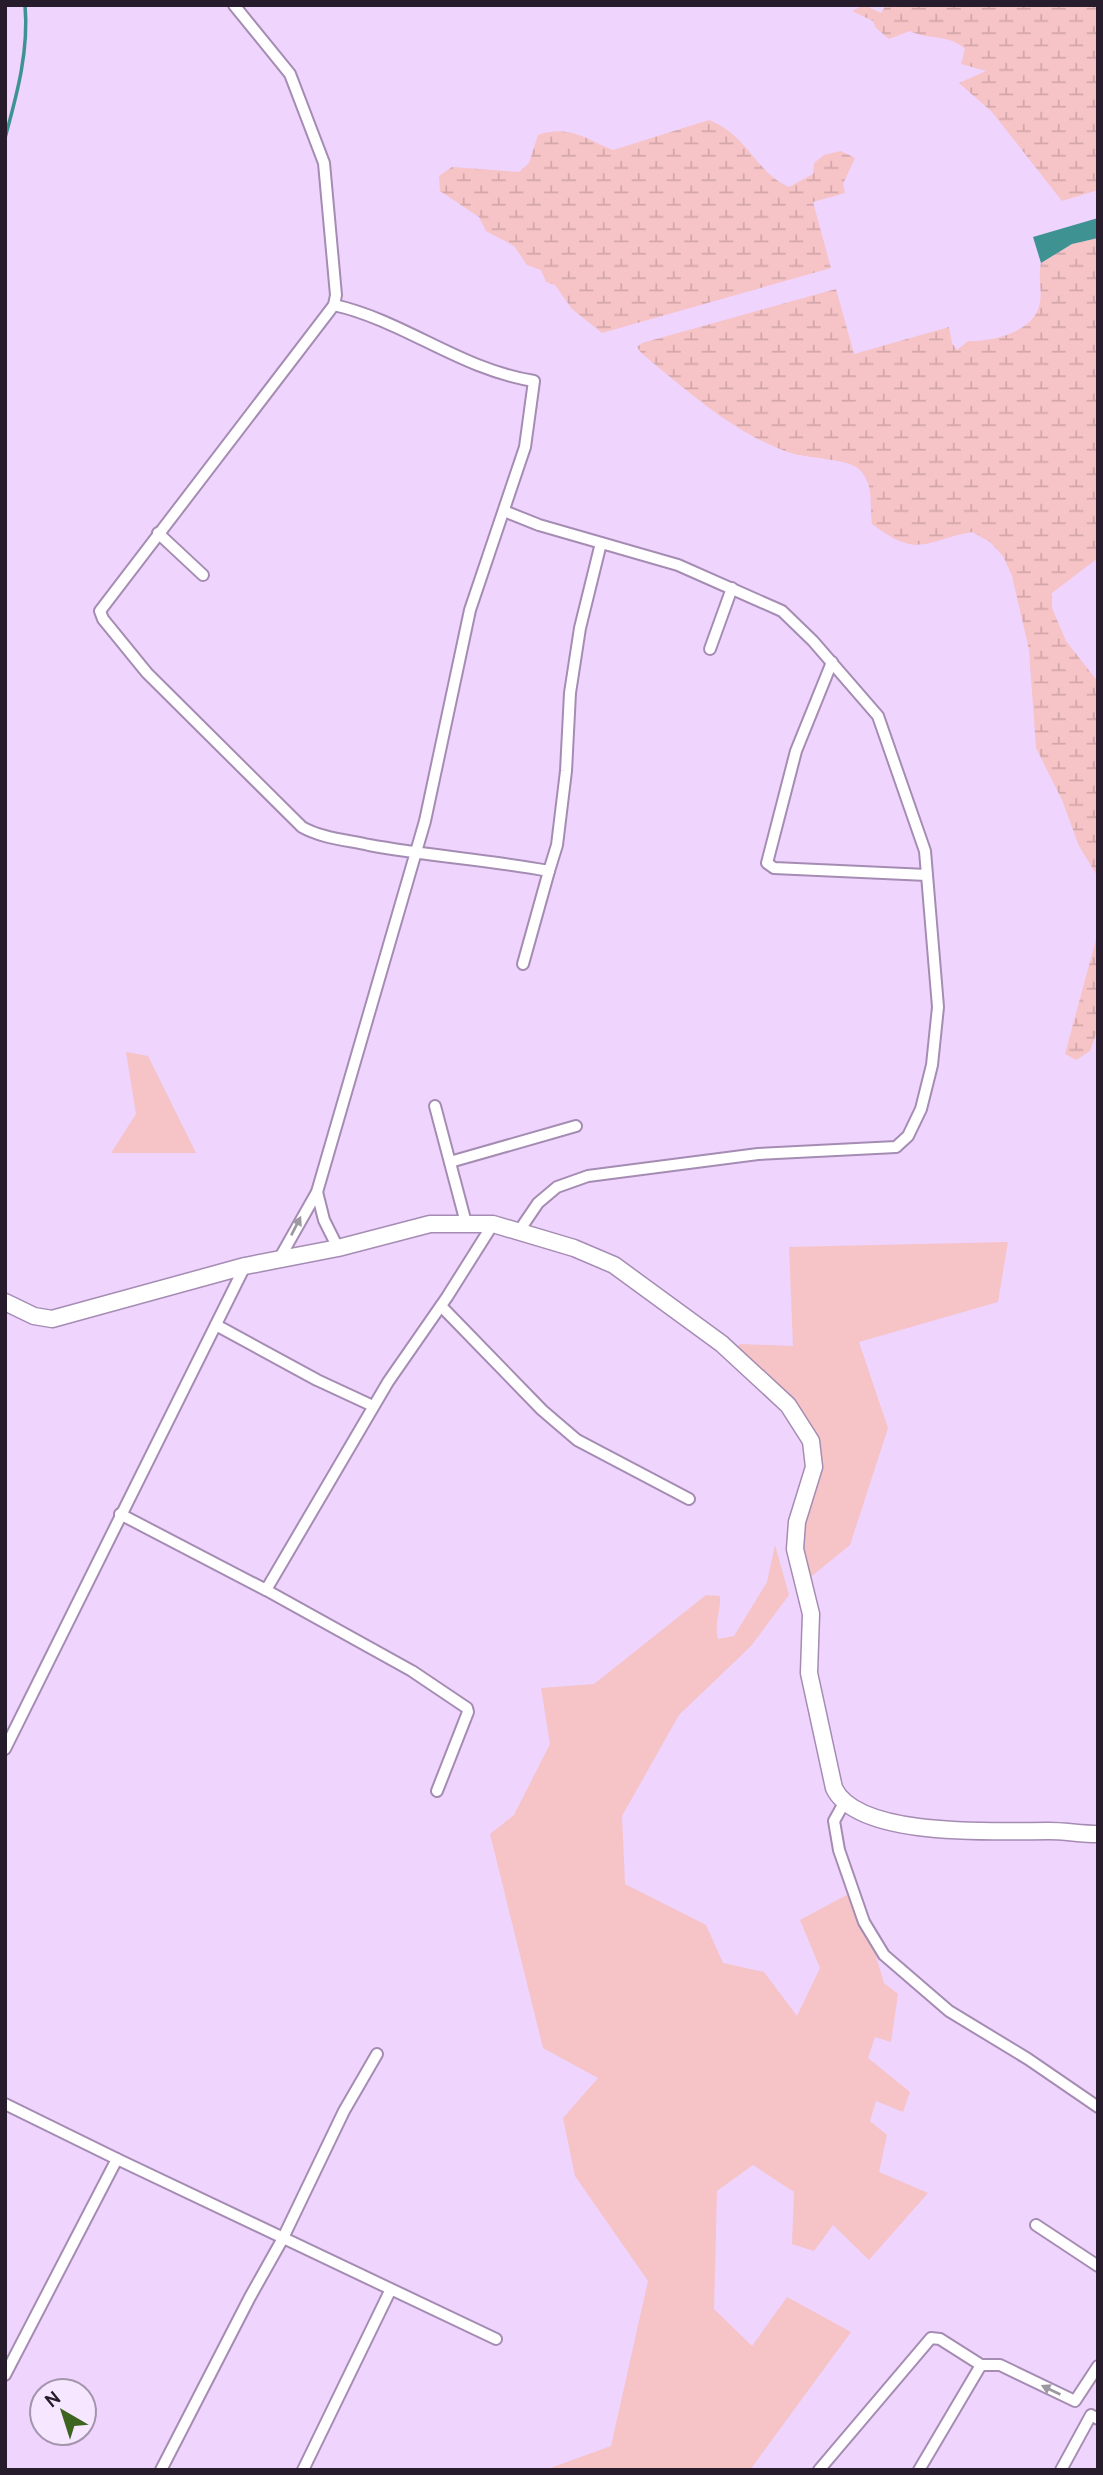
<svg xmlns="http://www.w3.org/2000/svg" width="1103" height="2475" viewBox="0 0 1103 2475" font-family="Cabin,sans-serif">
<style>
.green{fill:#f6c3c6}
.wetland{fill:url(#wetland-marsh)}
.water{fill:#3e9392}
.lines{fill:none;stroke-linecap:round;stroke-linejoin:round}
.stream{stroke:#3e9392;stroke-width:3.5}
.minor-casing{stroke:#a58cb3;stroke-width:14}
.secondary-casing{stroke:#a58cb3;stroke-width:19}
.minor{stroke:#fff;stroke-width:10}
.secondary{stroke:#fff;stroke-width:16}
.oneway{fill:#9e99a0}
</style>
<defs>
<pattern id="wetland-marsh" width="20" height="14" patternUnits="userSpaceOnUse" patternTransform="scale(1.75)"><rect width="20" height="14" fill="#f6c3c6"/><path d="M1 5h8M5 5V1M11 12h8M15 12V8" fill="none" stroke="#d3a7aa"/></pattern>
</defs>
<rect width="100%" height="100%" fill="#efd4fe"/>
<!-- green -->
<g class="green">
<polygon points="126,1052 148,1056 196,1153 111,1153 136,1114"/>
<polygon points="1008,1242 998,1302 859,1342 888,1428 850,1545 807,1580 802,1563 803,1522 812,1498 808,1430 730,1359 740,1344 793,1346 789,1247"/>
<path d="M775,1545L789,1595L751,1646L679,1715L622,1816L625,1884L706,1925L723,1963L764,1972L797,2016L820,1968L800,1920L856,1890L884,1983L898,1994L891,2042L875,2037L868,2058L910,2092L903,2112L876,2101L870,2121L887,2135L879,2172L928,2193L869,2260L833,2225L814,2251L792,2244L794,2192L753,2165L717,2191L714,2309L752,2346L787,2297L851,2332L750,2470H545L611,2446L648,2281L575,2176L563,2118L598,2078L543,2048L490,1834L514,1815L550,1744L541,1688L594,1684L706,1595L720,1596C721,1611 714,1624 718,1639L734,1636L767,1582Z"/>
</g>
<!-- wetland -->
<g class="wetland">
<path d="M864,5L881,13L886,5H1098V190L1062,201L992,112L959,83L986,71L961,64L965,49C947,33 931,41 910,31L889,39L876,28L873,21L852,11Z"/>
<path d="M709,120C749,136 755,172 789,187L813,174L814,163L824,155L841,151L855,158L843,184L845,193L813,202L831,268L602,333L572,309L555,285L546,282L541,270L527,265L514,246L486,231L479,217L440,191L439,176L452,167L519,172L529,163L538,135C567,124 587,139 613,150Z"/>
<path d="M1098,238V558L1052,593V608L1066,641L1098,682V877L1079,846L1062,800L1036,748L1029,650L1012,576L1003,556L990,542L972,532C923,541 919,559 872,524C869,504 875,485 859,469C849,459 806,458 791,453C734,434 688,391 642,354L637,347L642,343L836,289L854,354L949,327L952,343L957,350L968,341C992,342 1036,332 1040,302C1042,289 1038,277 1041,263L1072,244Z"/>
<polygon points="1098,932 1098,1029 1090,1051 1076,1060 1065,1054"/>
</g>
<!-- water -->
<polygon class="water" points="1098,218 1098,238 1072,244 1041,263 1033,237"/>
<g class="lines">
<!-- stream -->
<path class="stream" d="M5,138C17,94 29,51 25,5"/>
<defs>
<g id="minor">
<polyline points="234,5 290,74 324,163 336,295 334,305"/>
<polyline points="504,511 539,525 678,565 782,611 813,641 878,716 925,851 938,1007 932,1065 921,1109 908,1136 896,1147 758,1154 588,1176 557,1187 538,1203 519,1231"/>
<polyline points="158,533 203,575"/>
<polyline points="710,649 732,588"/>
<polyline points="832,662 796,751 767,863 774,868 927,875"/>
<polyline points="523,964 549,871"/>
<polyline points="435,1106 466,1223"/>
<polyline points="450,1162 576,1126"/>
<polyline points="317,1192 324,1220 338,1248"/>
<path d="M278,1261L317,1192L425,821L470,610L525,447L534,381C459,369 405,321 334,305L100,611L103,619L147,673L302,827C321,838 347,840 369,845C429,856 489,860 549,871L557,845L566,771L570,693L580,628L601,543"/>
<polyline points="441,1306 542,1410 577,1440 689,1499"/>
<polyline points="216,1325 317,1380 373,1406"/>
<polyline points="120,1514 266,1590 388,1382 447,1297 493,1224"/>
<polyline points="266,1590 412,1671 467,1708 468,1712 437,1791"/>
<polyline points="5,1749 245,1266"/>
<polyline points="844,1803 834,1821 839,1850 864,1922 884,1955 949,2011 1028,2059 1098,2107"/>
<polyline points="5,2104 117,2159 5,2375"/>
<polyline points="117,2159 496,2339"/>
<polyline points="1036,2225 1098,2266"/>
<polyline points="161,2470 250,2297 282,2240 344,2111 377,2054"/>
<polyline points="303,2470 390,2291"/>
<polyline points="819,2470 931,2338 940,2339 981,2365"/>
<polyline points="919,2470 981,2365 1000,2365 1075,2401 1098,2366"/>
<polyline points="1061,2470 1091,2415 1098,2419"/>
</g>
<path id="secondary" d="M5,1302L34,1316L52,1319L245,1266L338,1248L430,1224H493L574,1248L614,1265L722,1344L788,1405L811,1441L814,1467L797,1522L795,1549L811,1614L809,1673L834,1788C858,1839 1000,1831 1049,1831C1065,1831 1081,1834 1098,1834"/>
</defs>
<!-- minor casing -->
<use href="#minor" class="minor-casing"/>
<!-- secondary casing -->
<use href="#secondary" class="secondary-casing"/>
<!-- minor -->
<use href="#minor" class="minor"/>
<!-- secondary -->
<use href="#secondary" class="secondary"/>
</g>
<!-- one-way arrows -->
<defs><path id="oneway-solid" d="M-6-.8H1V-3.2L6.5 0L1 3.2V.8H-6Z" transform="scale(1.75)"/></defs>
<g class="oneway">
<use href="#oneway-solid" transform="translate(296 1226) rotate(-63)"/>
<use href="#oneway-solid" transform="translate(1051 2390) rotate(-154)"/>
</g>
<!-- border -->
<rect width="1103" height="2475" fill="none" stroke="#271c2c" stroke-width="14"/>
<!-- north arrow -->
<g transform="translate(63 2412) rotate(321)"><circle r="33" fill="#f6e6ff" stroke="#a395ab" stroke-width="2"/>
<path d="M0-5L12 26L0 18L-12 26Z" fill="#3e6520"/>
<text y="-10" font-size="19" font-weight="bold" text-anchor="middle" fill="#271c2c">N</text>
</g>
</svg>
